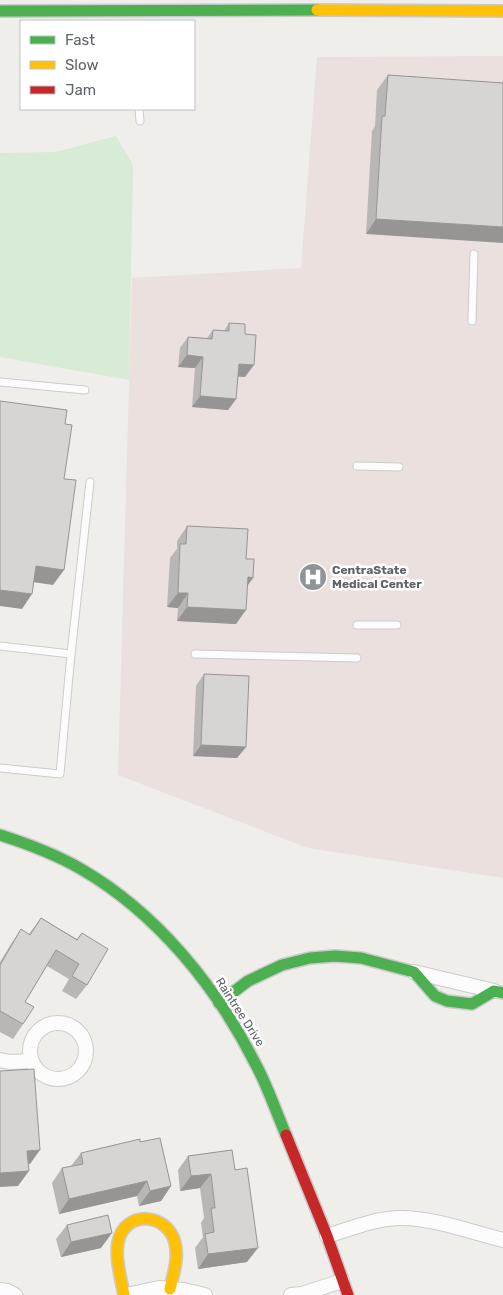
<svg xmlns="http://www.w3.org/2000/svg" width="503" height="1295" viewBox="0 0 503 1295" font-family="Rubik,sans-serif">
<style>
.medical{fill:#eae0de}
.green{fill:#d8ebd6}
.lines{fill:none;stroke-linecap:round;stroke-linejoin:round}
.lane-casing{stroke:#cbcccc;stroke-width:9}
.street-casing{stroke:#cbcccc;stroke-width:16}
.fast-casing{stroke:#cacacb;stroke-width:14}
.slow-casing{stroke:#cacacb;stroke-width:14}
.jam-casing{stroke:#cacacb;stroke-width:14}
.lane{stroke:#fdfcfc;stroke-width:7}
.street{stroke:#fdfcfc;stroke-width:14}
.fast{stroke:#4caf50;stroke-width:11}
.slow{stroke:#ffc107;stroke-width:11}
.jam{stroke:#c62828;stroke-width:11}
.wall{fill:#b8b7b5}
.shaded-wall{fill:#969594}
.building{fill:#d6d5d3;stroke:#969594}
.labels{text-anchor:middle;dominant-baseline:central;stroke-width:5;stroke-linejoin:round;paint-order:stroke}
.poi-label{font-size:12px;font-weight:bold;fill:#5f6368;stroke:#fff;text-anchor:start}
.street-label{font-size:12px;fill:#5f6368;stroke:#fff}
</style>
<rect width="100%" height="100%" fill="#efeeea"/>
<!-- medical -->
<polygon class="medical" points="503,56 503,878 308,848 118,775 132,278 301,268 317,57"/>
<!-- green -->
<polygon class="green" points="116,136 133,165 129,380 0,357 0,153 56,152"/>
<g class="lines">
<defs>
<g id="lane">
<polyline points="139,109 140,121"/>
<polyline points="472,321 474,254"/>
<polyline points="0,382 85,390"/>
<polyline points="357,466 399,467"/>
<polyline points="357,625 397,625"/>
<polyline points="0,646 71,654 90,482"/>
<polyline points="195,654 357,658"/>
<polyline points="0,768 60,774 71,654"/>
</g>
<g id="street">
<polyline points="414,972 494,991"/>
<circle cx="58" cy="1051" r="28"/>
<polyline points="0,1060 10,1062 31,1061"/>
<path d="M327,1236C350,1229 373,1219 398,1218C431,1217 471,1232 503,1240"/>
<polyline points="0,1290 7,1291 15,1295"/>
<polyline points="126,1295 159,1288 184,1290 205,1295"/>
<polyline points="291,1295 302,1294 342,1281"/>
</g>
<g id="fast">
<polyline points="0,11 317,10"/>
<path d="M0,835C28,844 55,854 81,869C157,913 217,987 256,1065C268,1087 276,1112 286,1135"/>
<polyline points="219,1003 248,981 282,965 310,958 335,956 361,958 414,972 435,996 447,1001 472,1004 494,991 503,993"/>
</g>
<g id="slow">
<polyline points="317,10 503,11"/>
<path d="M124,1295C121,1279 115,1258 118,1242C125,1209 168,1213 175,1243C179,1258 173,1275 170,1289"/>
</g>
<polyline id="jam" points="286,1135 327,1236 348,1295"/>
</defs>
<!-- lane casing -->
<use href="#lane" class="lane-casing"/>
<!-- street casing -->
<use href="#street" class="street-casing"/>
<!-- fast casing -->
<use href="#fast" class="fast-casing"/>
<!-- slow casing -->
<use href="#slow" class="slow-casing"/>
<!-- jam casing -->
<use href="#jam" class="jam-casing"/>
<!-- lane -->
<use href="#lane" class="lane"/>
<!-- street -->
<use href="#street" class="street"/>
<!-- fast -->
<use href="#fast" class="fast"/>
<!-- slow -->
<use href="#slow" class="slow"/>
<!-- jam -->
<use href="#jam" class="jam"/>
</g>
<!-- wall -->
<g class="wall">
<polygon points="388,75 503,83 366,234 372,131 375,126 377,90"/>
<polygon points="229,323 245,334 245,377 238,376 236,399 228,410 192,407 195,368 178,367 180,348 188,337 207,338 213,330 224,331"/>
<polygon points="187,526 246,559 253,578 247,586 236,624 177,621 178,608 167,607 170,558 177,549 177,541"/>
<polygon points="204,674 246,747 237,758 193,756 196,686"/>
<polygon points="41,918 77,939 82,933 87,985 76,999 62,991 69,979 47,966 25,1002 23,1024 13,1039 0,1032 0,962 11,944 21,929 29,934"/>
<polygon points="140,1142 171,1186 161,1201 139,1206 137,1196 59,1214 52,1183 62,1168 71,1166 81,1153"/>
<polygon points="232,1150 247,1262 198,1269 195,1248 203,1237 201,1223 204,1218 200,1188 180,1191 178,1170 188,1156"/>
<polygon points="67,1225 101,1248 61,1257 56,1239"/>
</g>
<!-- shaded-wall -->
<g class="shaded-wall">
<polygon points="376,219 503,227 503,243 366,234"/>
<polygon points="187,355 203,357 195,368 178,367"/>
<polygon points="239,364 254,365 245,377 231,376"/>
<polygon points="200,396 236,399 228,410 192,407"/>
<polygon points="36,566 64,570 53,585 26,581"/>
<polygon points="248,577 253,578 242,593"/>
<polygon points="0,590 32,594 22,609 0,606"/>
<polygon points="178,593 188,593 178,608 167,607"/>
<polygon points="187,607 246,610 236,624 177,621"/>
<polygon points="201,745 246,747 237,758 193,756"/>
<polygon points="40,1150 30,1164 17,1165 27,1151"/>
<polygon points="29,1171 18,1186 0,1187 0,1173"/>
<polygon points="211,1174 200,1188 180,1191 191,1176"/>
<polygon points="147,1181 137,1196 59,1214 69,1199"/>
<polygon points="171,1186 161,1201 139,1206 150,1191"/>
<polygon points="112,1233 101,1248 61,1257 71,1242"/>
<polygon points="258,1248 247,1262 198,1269 208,1254"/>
</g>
<!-- building -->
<g class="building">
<polygon points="388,75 503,83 503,227 376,219 382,116 385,116"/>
<polygon points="229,323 245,324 245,334 256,335 254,365 239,364 236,399 200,396 203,357 187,355 188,337 212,339 213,330 229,331"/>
<polygon points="0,401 67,410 65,424 72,425 64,479 76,480 64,570 36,566 32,594 0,590"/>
<polygon points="187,526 248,529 246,559 254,559 253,578 248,577 246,610 187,607 188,593 178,593 180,544 186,544"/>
<polygon points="204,674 249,676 246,747 201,745"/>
<polygon points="41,918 77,940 82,933 108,949 87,985 72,976 79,964 56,950 25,1002 34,1007 23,1024 0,1011 0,965 21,929 30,935"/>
<polygon points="34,1069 40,1150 27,1151 29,1171 0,1173 0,1071"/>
<polygon points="160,1138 171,1186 150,1191 147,1181 69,1199 62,1168 83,1164 81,1153 140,1139 140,1142"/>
<polygon points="232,1150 235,1170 247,1168 258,1248 208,1254 205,1234 214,1232 211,1208 215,1208 211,1174 191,1176 188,1156"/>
<polygon points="108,1215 112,1233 71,1242 67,1225"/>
</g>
<!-- icons -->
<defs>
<symbol id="hospital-disc" viewBox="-11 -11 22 22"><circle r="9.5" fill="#919496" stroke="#fff"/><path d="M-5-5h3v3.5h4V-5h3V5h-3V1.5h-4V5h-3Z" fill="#fff"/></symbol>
</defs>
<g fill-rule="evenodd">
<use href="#hospital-disc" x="297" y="561" width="32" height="32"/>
</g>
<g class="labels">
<!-- poi labels -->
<g class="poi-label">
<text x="332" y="570">CentraState<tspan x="332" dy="14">Medical Center</tspan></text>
</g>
<!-- street labels -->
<g class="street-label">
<text transform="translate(240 1012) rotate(57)">Raintree Drive</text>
</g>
</g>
<!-- legend -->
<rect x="20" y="20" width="175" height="90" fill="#ffffff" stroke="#bfc1c3"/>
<rect x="30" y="36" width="25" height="8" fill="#4caf50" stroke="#bfc1c3"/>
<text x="65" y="45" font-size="15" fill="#5f6368">Fast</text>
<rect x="30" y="61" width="25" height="8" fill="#ffc107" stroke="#bfc1c3"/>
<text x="65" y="70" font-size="15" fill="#5f6368">Slow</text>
<rect x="30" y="86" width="25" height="8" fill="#c62828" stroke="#bfc1c3"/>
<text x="65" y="95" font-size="15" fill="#5f6368">Jam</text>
</svg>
